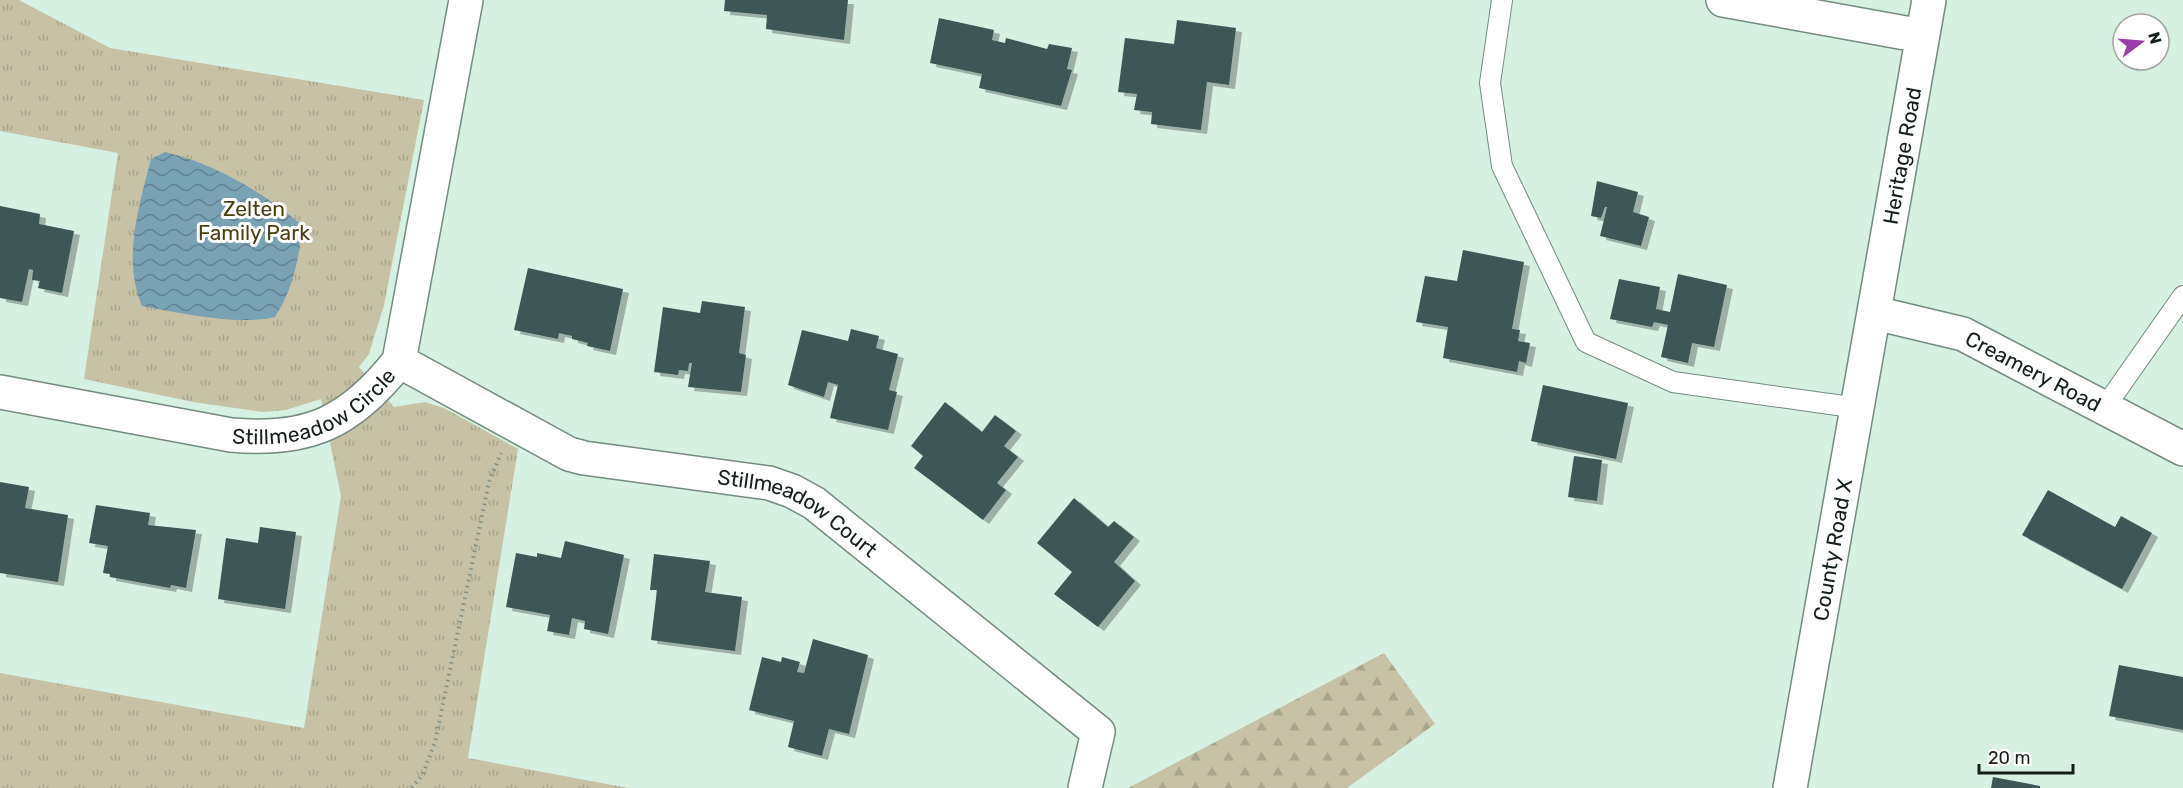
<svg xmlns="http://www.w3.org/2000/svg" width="2183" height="788" viewBox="0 0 2183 788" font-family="Rubik,sans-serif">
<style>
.forest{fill:url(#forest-firs)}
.park{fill:url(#park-tufts)}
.water{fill:url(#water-waves)}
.building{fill:#3c5757;filter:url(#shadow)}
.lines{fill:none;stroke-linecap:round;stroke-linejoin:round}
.service-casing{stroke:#748b7f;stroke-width:22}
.minor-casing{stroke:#748b7f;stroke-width:36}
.secondary-casing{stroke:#748b7f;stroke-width:36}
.path{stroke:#7f9188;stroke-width:4;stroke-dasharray:1.5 4.5;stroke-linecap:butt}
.service{stroke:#fff;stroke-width:20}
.minor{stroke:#fff;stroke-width:33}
.secondary{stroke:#fff;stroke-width:33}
.labels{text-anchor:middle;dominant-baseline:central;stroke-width:6;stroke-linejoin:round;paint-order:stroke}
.street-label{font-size:21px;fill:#151f1a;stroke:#fff}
.park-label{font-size:21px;fill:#473f10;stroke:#fff}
</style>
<defs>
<pattern id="forest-firs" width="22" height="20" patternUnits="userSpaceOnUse" patternTransform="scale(1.5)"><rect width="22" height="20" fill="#c7c2a5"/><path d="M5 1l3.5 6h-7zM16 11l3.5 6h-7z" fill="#aaa68d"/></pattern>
<pattern id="park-tufts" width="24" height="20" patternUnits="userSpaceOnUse" patternTransform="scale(1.5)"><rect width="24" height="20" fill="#c7c2a5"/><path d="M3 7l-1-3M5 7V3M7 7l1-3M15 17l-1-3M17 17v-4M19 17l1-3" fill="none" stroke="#aaa68d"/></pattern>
<pattern id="water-waves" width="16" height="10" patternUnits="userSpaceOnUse" patternTransform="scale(1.5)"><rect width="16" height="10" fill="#7aa2b5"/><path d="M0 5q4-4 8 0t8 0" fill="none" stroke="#638392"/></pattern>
<filter id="shadow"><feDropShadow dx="6" dy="4" stdDeviation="0" flood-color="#0004"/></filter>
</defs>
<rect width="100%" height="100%" fill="#d6f0e2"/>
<!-- forest -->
<polygon class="forest" points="1384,653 1435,724 1347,788 1128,788"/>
<!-- park -->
<polygon class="park" points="0,0 19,0 110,48 424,100 384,305 369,354 359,367 394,407 425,402 444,408 518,449 468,758 628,788 0,788 0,673 304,728 341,496 321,399 286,410 263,412 193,402 84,379 118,153 0,131"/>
<!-- water -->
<path class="water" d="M165,152C216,164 260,191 301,224C301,256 292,291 275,317C239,326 179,313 142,306C122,259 139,206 151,159Z"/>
<!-- building -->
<g class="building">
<polygon points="725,0 848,0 844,40 766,29 767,15 724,11"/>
<polygon points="939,18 994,30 992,40 1005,43 1006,38 1047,49 1049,44 1072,48 1067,69 1072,70 1061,106 979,88 982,74 930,63"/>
<polygon points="1177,20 1236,28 1229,85 1207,82 1201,130 1151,124 1152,112 1134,110 1137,94 1118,92 1125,38 1174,44"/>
<polygon points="1597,181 1638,192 1633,212 1649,217 1641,246 1600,236 1607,207 1605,207 1601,218 1591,216"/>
<polygon points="0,206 40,214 39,224 74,231 62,293 38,288 40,281 32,280 33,270 29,269 22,302 0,298"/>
<polygon points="1463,250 1524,262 1512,329 1520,330 1518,341 1530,343 1526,363 1519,361 1517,372 1443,358 1448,327 1416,322 1425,276 1457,281"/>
<polygon points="528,268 623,289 610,351 587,346 588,343 572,339 572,336 559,333 558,339 514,330"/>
<polygon points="1678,274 1727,285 1714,347 1692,343 1688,363 1661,357 1668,325 1654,322 1652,327 1610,319 1619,279 1660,287 1656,309 1670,312"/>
<polygon points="702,301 745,307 739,353 746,355 741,392 688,387 692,363 689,363 688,371 679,370 678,375 654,372 663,307 700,313"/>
<polygon points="851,329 879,336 876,348 898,354 889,390 897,392 888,430 830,418 838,385 828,382 824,397 788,385 802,330 848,341"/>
<polygon points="1543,385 1628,403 1616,459 1531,441"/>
<polygon points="945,402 982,432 995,415 1016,431 1004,446 1018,457 997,483 1006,490 983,520 914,468 923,456 911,446"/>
<polygon points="1574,456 1602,460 1597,501 1568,497"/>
<polygon points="0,482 29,487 25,508 68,515 58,582 0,573"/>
<polygon points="2048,490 2115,527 2121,516 2152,533 2122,589 2022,535"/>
<polygon points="1074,498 1108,527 1114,521 1134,537 1114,562 1135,581 1098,627 1054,594 1072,572 1037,543"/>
<polygon points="96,505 150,513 148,525 196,530 186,588 171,585 170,588 110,577 110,574 103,573 108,546 89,543"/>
<polygon points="260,527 296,532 285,609 218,599 226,538 258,543"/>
<polygon points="565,541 624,555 608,634 584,629 585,621 572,618 569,635 547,631 550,615 506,607 516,553 537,557 537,553 561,558"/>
<polygon points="654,554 710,561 705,592 742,597 735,651 651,640 657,590 650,590"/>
<polygon points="813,639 868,655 849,734 829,729 822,756 788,747 794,721 749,710 762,657 781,662 782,657 800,662 797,672 804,673"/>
<polygon points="2119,665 2183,677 2183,730 2109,716"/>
<polygon points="1993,777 2040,786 2040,788 1991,788"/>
</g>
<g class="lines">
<defs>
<g id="service">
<polyline points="1502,0 1490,83 1502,166 1586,342 1673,382 1858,408"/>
<polyline points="2105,407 2183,296"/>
</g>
<g id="minor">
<polyline points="1723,0 1922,36"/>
<path id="s1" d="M1875,313L1963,334L2183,449"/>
<path id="s2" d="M399,361L569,454L584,458L769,483L792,491L814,503L1098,732L1085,788"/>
<path id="s3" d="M0,392L231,435C309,442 351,422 399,361L466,0"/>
</g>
<g id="secondary">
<path id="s4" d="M1790,788L1929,0"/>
</g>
</defs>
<!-- service casing -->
<use href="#service" class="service-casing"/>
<!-- minor casing -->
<use href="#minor" class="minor-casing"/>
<!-- secondary casing -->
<use href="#secondary" class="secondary-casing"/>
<!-- path -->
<polyline class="path" points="412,788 423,774 435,742 489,482 501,453"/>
<!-- service -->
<use href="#service" class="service"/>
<!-- minor -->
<use href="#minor" class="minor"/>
<!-- secondary -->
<use href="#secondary" class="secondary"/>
</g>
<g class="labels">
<!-- street labels -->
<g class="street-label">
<text stroke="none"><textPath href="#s4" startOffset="642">Heritage Road</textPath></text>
<text stroke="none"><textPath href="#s1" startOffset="170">Creamery Road</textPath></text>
<text stroke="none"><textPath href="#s3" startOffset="326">Stillmeadow Circle</textPath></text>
<text stroke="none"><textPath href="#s2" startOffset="434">Stillmeadow Court</textPath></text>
<text stroke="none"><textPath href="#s4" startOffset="242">County Road X</textPath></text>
</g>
<!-- park labels -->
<g class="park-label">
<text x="254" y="208">Zelten<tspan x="254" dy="24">Family Park</tspan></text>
</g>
</g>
<!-- north arrow -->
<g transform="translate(2141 42) rotate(74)"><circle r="28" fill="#ffffff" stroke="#a1a5a3" stroke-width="1.5"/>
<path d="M0-4.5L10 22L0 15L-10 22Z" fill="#9c3ea7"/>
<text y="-9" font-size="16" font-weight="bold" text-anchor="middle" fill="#151f1a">N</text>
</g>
<!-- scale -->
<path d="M1979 764v9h94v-9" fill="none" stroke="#151f1a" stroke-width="3"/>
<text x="1988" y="764" font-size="18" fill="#151f1a" stroke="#ffffff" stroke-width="4.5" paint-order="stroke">20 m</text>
</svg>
